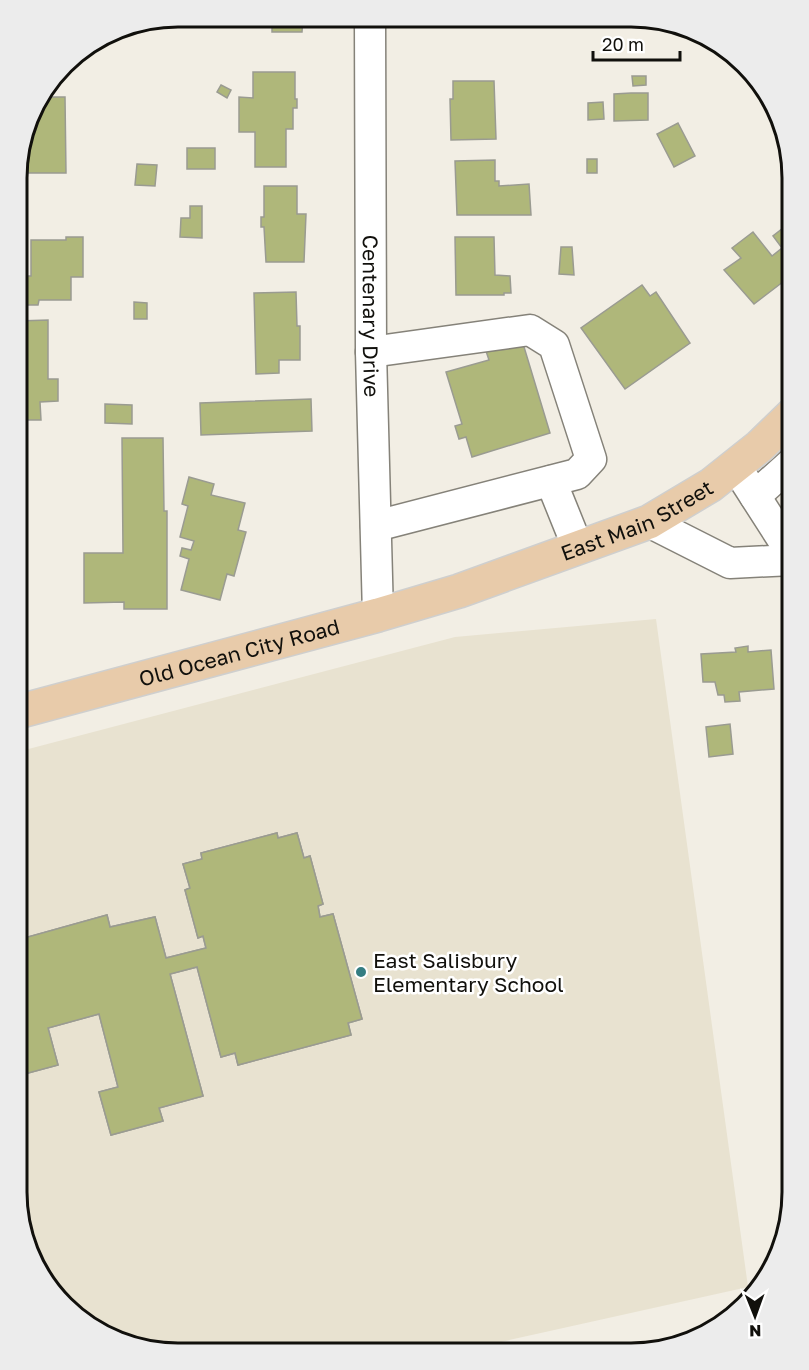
<svg xmlns="http://www.w3.org/2000/svg" width="809" height="1370" viewBox="0 0 809 1370" font-family="'Golos Text',sans-serif">
<style>
.built{fill:#e8e2d0}
.building{fill:#afb77a;stroke:#9a9b91;stroke-width:1.5;fill-rule:evenodd}
.lines{fill:none;stroke-linecap:round;stroke-linejoin:round}
.minor-casing{stroke:#858279;stroke-width:33}
.major-casing{stroke:#cfcfce;stroke-width:36}
.minor{stroke:#fff;stroke-width:30}
.major{stroke:#e8cbaa;stroke-width:33}
.poi-dot{fill:#347d82;stroke:#fff;stroke-width:2}
.labels{text-anchor:middle;dominant-baseline:central;stroke-width:5;stroke-linejoin:round;paint-order:stroke}
.street-label{font-size:21px;fill:#11100c;stroke:#fff}
.poi-label{font-size:21px;fill:#11100c;stroke:#fff;text-anchor:start}
.rim{fill:none;stroke:#11100c;stroke-width:3}
</style>
<rect width="100%" height="100%" fill="#f2eee4"/>
<!-- built -->
<polygon class="built" points="656,619 748,1287 451,1353 157,1352 79,1320 29,1253 17,1192 17,752 455,637"/>
<!-- building -->
<g class="building">
<polygon points="272,17 303,17 302,32 272,32"/>
<polygon points="253,72 295,72 295,99 297,99 297,108 293,108 293,129 286,129 286,167 255,167 255,132 239,132 239,97 253,98"/>
<polygon points="632,76 646,76 646,85 633,86"/>
<polygon points="453,81 494,81 496,139 451,140 450,99 453,99"/>
<polygon points="221,85 231,90 227,98 217,92"/>
<polygon points="631,93 648,93 648,120 614,121 614,94"/>
<polygon points="40,97 65,97 66,173 28,173 27,125 30,117 34,117 34,105"/>
<polygon points="603,102 604,119 588,120 588,103"/>
<polygon points="678,123 695,156 674,167 657,134"/>
<rect x="187" y="148" width="28" height="21"/>
<rect x="587" y="159" width="10" height="14"/>
<polygon points="495,160 495,181 499,181 499,186 529,184 531,215 457,215 455,161"/>
<polygon points="137,164 157,165 155,186 135,185"/>
<polygon points="264,186 297,186 297,214 306,214 304,262 266,262 264,227 261,227 261,217 264,217"/>
<polygon points="792,189 792,208 784,196"/>
<polygon points="190,206 202,206 202,238 180,237 181,218 190,218"/>
<polygon points="792,221 792,275 754,304 724,270 741,258 732,248 753,232 772,256 782,248 773,236"/>
<polygon points="66,237 83,237 83,277 71,277 71,300 39,300 38,305 26,305 26,276 31,276 31,240 66,240"/>
<polygon points="455,237 494,237 495,275 510,276 511,293 504,293 504,295 456,295"/>
<polygon points="561,247 572,247 574,275 559,274"/>
<polygon points="642,285 650,296 656,292 690,343 625,389 581,328"/>
<polygon points="296,292 297,326 300,326 300,360 279,360 279,373 256,374 254,293"/>
<polygon points="134,302 147,303 147,319 134,319"/>
<polygon points="48,320 48,379 58,379 58,401 40,402 41,420 18,420 18,321"/>
<polygon points="521,337 550,433 472,457 466,437 459,439 455,426 462,424 446,372 489,360 485,348"/>
<polygon points="311,399 312,431 201,435 200,403"/>
<polygon points="105,404 132,405 132,424 105,423"/>
<polygon points="122,438 163,438 164,511 167,511 167,609 124,609 124,602 84,603 84,553 123,553"/>
<polygon points="189,477 214,484 211,495 245,503 238,530 246,532 234,576 227,574 220,600 181,590 189,559 180,556 182,548 191,550 194,541 180,537 188,506 182,504"/>
<polygon points="748,646 748,652 771,650 774,689 739,692 740,701 725,702 724,695 718,695 715,682 703,682 701,654 736,652 735,648"/>
<polygon points="730,724 733,754 709,757 706,727"/>
<path d="M277,833L278,838L297,833L304,858L310,856L323,904L318,906L320,917L333,914L362,1019L348,1023L351,1035L238,1065L235,1053L221,1057L197,967L170,974L203,1096L159,1108L163,1121L111,1135L99,1092L118,1087L99,1014L48,1028L58,1065L17,1076V940L107,915L110,927L155,917L166,958L206,948L203,936L198,938L185,890L190,888L183,864L202,859L201,853ZM327,933L334,960L332,961L328,950L292,960L288,944ZM248,953L253,970L216,981L220,992L216,993L208,964ZM222,1004L233,1041L230,1042L220,1005Z"/>
<polygon points="277,833 278,838 297,833 304,858 310,856 323,904 318,906 320,917 333,914 362,1019 348,1023 351,1035 238,1065 235,1053 221,1057 197,967 170,974 203,1096 159,1108 163,1121 111,1135 99,1092 118,1087 99,1014 48,1028 58,1065 17,1076 17,940 107,915 110,927 155,917 166,958 206,948 203,936 198,938 185,890 190,888 183,864 202,859 201,853"/>
</g>
<g class="lines">
<defs>
<g id="minor">
<path id="s1" d="M370,18L371,352L378,615"/>
<polyline points="371,352 530,330 554,345 591,459 577,474 376,526"/>
<polyline points="735,465 792,554"/>
<polyline points="551,481 578,548"/>
<polyline points="755,496 792,463"/>
<polyline points="649,522 730,563 792,560"/>
</g>
<g id="major">
<path id="s2" d="M17,712L378,615L459,591L649,522L711,485L760,446L792,415"/>
</g>
</defs>
<!-- minor casing -->
<use href="#minor" class="minor-casing"/>
<!-- major casing -->
<use href="#major" class="major-casing"/>
<!-- minor -->
<use href="#minor" class="minor"/>
<!-- major -->
<use href="#major" class="major"/>
</g>
<!-- markers -->
<circle class="poi-dot" cx="361" cy="972" r="6"/>
<g class="labels">
<!-- street labels -->
<g class="street-label">
<text stroke="none"><textPath href="#s1" startOffset="298">Centenary Drive</textPath></text>
<text stroke="none"><textPath href="#s2" startOffset="650">East Main Street</textPath></text>
<text stroke="none"><textPath href="#s2" startOffset="230">Old Ocean City Road</textPath></text>
</g>
<!-- poi labels -->
<g class="poi-label">
<text x="373" y="960">East Salisbury<tspan x="373" dy="24">Elementary School</tspan></text>
</g>
</g>
<!-- crop -->
<path d="M0 0H809V1370H0ZM178 27H631A151 151 0 0 1 782 178V1192A151 151 0 0 1 631 1343H178A151 151 0 0 1 27 1192V178A151 151 0 0 1 178 27Z" fill="#ececec" fill-rule="evenodd"/>
<path class="rim" d="M178 27H631A151 151 0 0 1 782 178V1192A151 151 0 0 1 631 1343H178A151 151 0 0 1 27 1192V178A151 151 0 0 1 178 27Z"/>
<!-- north arrow -->
<g transform="translate(755 1316) rotate(179)" stroke="#ffffff" stroke-width="4.5" paint-order="stroke">
<path d="M0-4.5L10 22L0 15L-10 22Z" fill="#11100c"/>
<text y="-9" font-size="16" font-weight="bold" text-anchor="middle" fill="#11100c">N</text>
</g>
<!-- scale -->
<path d="M593 51v9h87v-9" fill="none" stroke="#11100c" stroke-width="3"/>
<text x="602" y="51" font-size="18" fill="#11100c" stroke="#ffffff" stroke-width="4.5" paint-order="stroke">20 m</text>
</svg>
